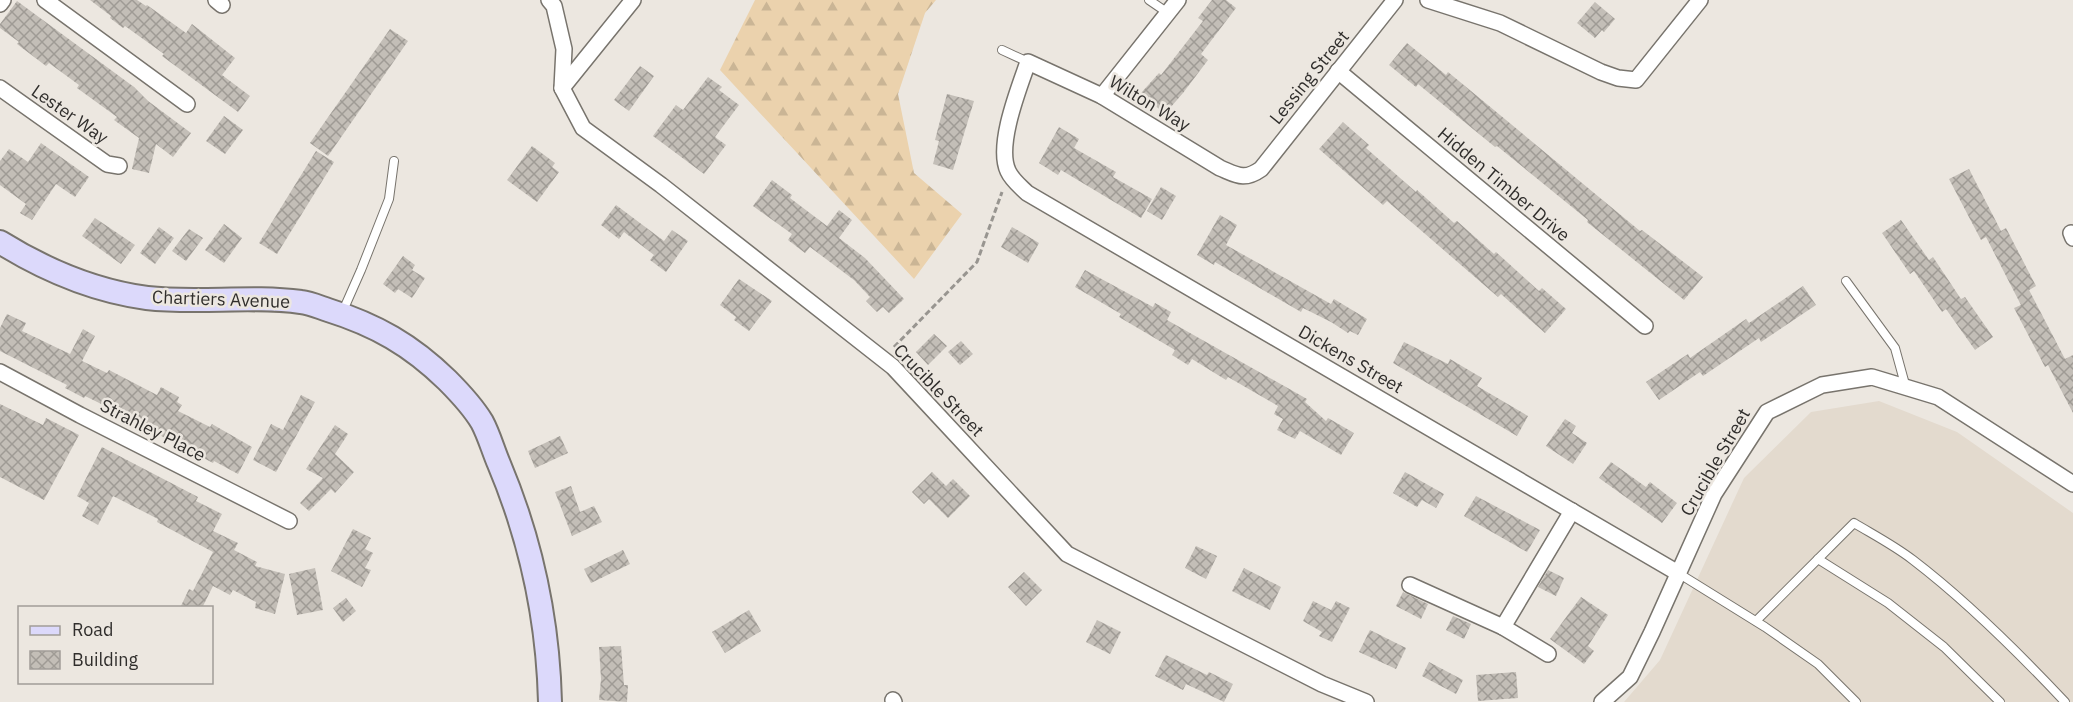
<svg xmlns="http://www.w3.org/2000/svg" width="2073" height="702" viewBox="0 0 2073 702" font-family="'IBM Plex Sans',sans-serif">
<style>
.built{fill:#e3dace}
.forest{fill:url(#forest-firs)}
.building{fill:url(#building-cross-hatch)}
.lines{fill:none;stroke-linecap:round;stroke-linejoin:round}
.lane-casing{stroke:#78746d;stroke-width:10}
.street-casing{stroke:#78746d;stroke-width:18}
.secondary-casing{stroke:#78746d;stroke-width:26}
.path{stroke:#989590;stroke-width:3;stroke-dasharray:6 3;stroke-linecap:butt}
.lane{stroke:#fff;stroke-width:8}
.street{stroke:#fff;stroke-width:15}
.secondary{stroke:#dcd9fb;stroke-width:22}
.labels{text-anchor:middle;dominant-baseline:central;stroke-width:5;stroke-linejoin:round;paint-order:stroke}
.street-label{font-size:18px;fill:#302e2c;stroke:#ece7e0}
</style>
<defs>
<pattern id="forest-firs" width="22" height="20" patternUnits="userSpaceOnUse" patternTransform="scale(1.5)"><rect width="22" height="20" fill="#ebd2ad"/><path d="M5 1l3.5 6h-7zM16 11l3.5 6h-7z" fill="#cab595"/></pattern>
<pattern id="building-cross-hatch" width="8" height="8" patternUnits="userSpaceOnUse" patternTransform="scale(1.5)"><rect width="8" height="8" fill="#c3beb7"/><path d="M0 0l8 8M0 8l8-8" fill="none" stroke="#9f9b95"/></pattern>
</defs>
<rect width="100%" height="100%" fill="#ece7e0"/>
<!-- built -->
<polygon class="built" points="1879,401 1957,432 2073,513 2073,702 1624,702 1660,660 1744,478 1811,412"/>
<!-- forest -->
<polygon class="forest" points="755,0 936,0 925,13 898,94 914,173 962,214 914,279 720,70"/>
<!-- building -->
<g class="building">
<polygon points="90,0 137,0 146,6 147,5 186,33 192,24 235,58 222,75 250,96 238,112 162,56 164,54 125,26 123,28 110,18 111,16"/>
<polygon points="1212,0 1226,0 1236,8 1201,54 1208,60 1183,93 1170,108 1164,103 1159,109 1141,93 1159,73 1161,75 1203,21 1198,18"/>
<polygon points="17,1 134,87 148,101 191,133 173,157 156,144 149,173 132,169 139,138 114,120 117,117 77,88 79,85 49,63 46,66 17,44 19,42 0,28 0,24"/>
<polygon points="1595,2 1615,19 1604,32 1602,30 1595,38 1577,23"/>
<polygon points="390,29 408,41 328,156 310,143"/>
<polygon points="1407,43 1446,75 1448,72 1640,231 1642,230 1703,277 1684,300 1587,222 1588,220 1497,146 1495,147 1418,84 1416,87 1389,65"/>
<polygon points="640,66 654,76 629,111 614,100"/>
<polygon points="708,77 722,87 719,90 739,105 715,137 726,145 704,174 653,136 676,105 683,110"/>
<polygon points="947,94 974,101 953,170 933,164 939,141 935,140"/>
<polygon points="224,116 243,130 225,154 206,141"/>
<polygon points="1343,122 1369,145 1366,148 1416,192 1417,190 1454,223 1457,221 1494,254 1496,252 1539,291 1542,288 1566,309 1545,333 1501,294 1498,297 1387,201 1383,205 1319,149"/>
<polygon points="1059,127 1079,139 1074,148 1116,172 1113,177 1152,199 1141,218 1061,170 1058,175 1039,163"/>
<polygon points="41,143 89,177 75,197 56,184 32,220 20,213 26,204 0,185 0,161 9,149 28,162"/>
<polygon points="532,146 555,163 552,167 559,172 537,202 507,180"/>
<polygon points="316,151 334,162 277,254 259,243"/>
<polygon points="1969,169 2001,231 2006,228 2036,286 2029,290 2065,359 2073,355 2073,413 2048,365 2045,367 2014,308 2021,305 1986,237 1981,240 1949,179"/>
<polygon points="772,180 792,195 790,198 827,226 839,210 852,220 839,238 865,258 904,299 889,313 883,307 877,312 866,301 870,297 854,280 810,247 805,253 788,240 792,234 753,206"/>
<polygon points="1161,187 1176,196 1162,220 1147,211"/>
<polygon points="616,205 664,241 672,230 688,241 666,272 650,260 654,255 624,232 619,239 601,225"/>
<polygon points="1220,215 1237,225 1226,245 1331,304 1334,299 1367,319 1358,335 1350,331 1348,333 1331,322 1303,308 1301,312 1215,262 1214,265 1197,255"/>
<polygon points="95,218 135,245 121,264 82,236"/>
<polygon points="1901,220 1929,260 1933,257 1961,299 1965,297 1993,337 1975,350 1946,309 1942,312 1914,271 1910,274 1882,233"/>
<polygon points="224,224 242,238 224,263 205,250"/>
<polygon points="159,227 174,238 155,264 140,253"/>
<polygon points="1012,227 1039,243 1028,263 1001,247"/>
<polygon points="189,229 203,238 186,261 172,251"/>
<polygon points="403,256 415,265 412,270 425,278 412,298 398,289 395,293 383,284"/>
<polygon points="1085,270 1153,307 1155,303 1171,312 1167,320 1307,399 1305,402 1326,421 1328,418 1354,433 1341,455 1300,431 1295,439 1277,430 1283,419 1274,414 1278,406 1228,377 1226,380 1192,359 1188,365 1172,355 1175,350 1119,317 1121,314 1075,287"/>
<polygon points="739,279 772,301 749,331 734,320 736,317 720,305"/>
<polygon points="1803,286 1816,305 1761,342 1759,338 1703,376 1700,372 1659,400 1646,382 1688,354 1690,358 1746,319 1749,323"/>
<polygon points="7,314 26,323 22,331 70,354 83,329 95,336 82,361 107,373 109,370 157,395 161,387 179,397 177,402 182,405 178,411 210,427 212,424 252,447 238,474 214,461 213,463 190,451 189,453 142,424 85,396 84,398 65,388 67,385 0,351 0,328"/>
<polygon points="934,334 947,346 928,365 916,352"/>
<polygon points="961,341 973,354 960,365 948,352"/>
<polygon points="1404,342 1448,364 1450,359 1482,378 1477,386 1528,416 1517,436 1393,363"/>
<polygon points="301,395 315,402 276,472 253,460 271,424 283,430"/>
<polygon points="0,404 43,425 46,418 79,435 44,500 0,477"/>
<polygon points="1565,419 1576,426 1572,433 1587,443 1573,464 1546,446"/>
<polygon points="335,425 348,434 335,454 354,472 335,493 331,489 309,511 300,503 323,478 306,469"/>
<polygon points="560,436 568,453 535,468 528,451"/>
<polygon points="102,447 198,497 196,501 222,514 213,531 238,543 234,550 257,562 255,566 285,574 275,614 255,608 256,602 233,590 230,595 213,586 202,608 180,608 189,589 193,591 213,552 157,522 158,519 113,496 98,525 82,516 89,503 77,496"/>
<polygon points="1611,462 1646,487 1650,482 1677,503 1662,523 1599,478"/>
<polygon points="932,472 946,486 953,479 970,496 948,518 929,499 924,504 912,492"/>
<polygon points="1405,472 1444,494 1436,508 1422,500 1417,507 1393,493"/>
<polygon points="571,486 580,512 594,506 602,522 572,536 555,492"/>
<polygon points="1476,496 1540,530 1527,552 1464,516"/>
<polygon points="353,529 371,538 365,549 373,553 365,568 371,570 362,587 331,571"/>
<polygon points="1196,546 1217,556 1206,579 1185,568"/>
<polygon points="623,550 630,564 591,583 584,569"/>
<polygon points="315,568 323,610 297,615 289,574"/>
<polygon points="1244,568 1281,587 1270,610 1232,591"/>
<polygon points="1548,570 1564,578 1556,596 1538,587"/>
<polygon points="1024,572 1042,590 1026,606 1008,587"/>
<polygon points="1403,592 1428,604 1421,619 1396,606"/>
<polygon points="1581,597 1608,615 1588,646 1594,651 1584,664 1550,639"/>
<polygon points="346,598 356,611 343,622 333,608"/>
<polygon points="1313,601 1331,610 1336,601 1350,608 1332,642 1319,636 1322,632 1303,621"/>
<polygon points="749,610 761,631 725,653 712,632"/>
<polygon points="1453,616 1471,624 1464,639 1446,630"/>
<polygon points="1097,620 1121,632 1110,654 1086,642"/>
<polygon points="1370,630 1406,648 1396,669 1359,652"/>
<polygon points="621,646 624,685 628,685 627,702 599,700 601,679 599,647"/>
<polygon points="1166,655 1207,675 1209,672 1233,684 1224,702 1186,684 1183,690 1155,676"/>
<polygon points="1429,662 1463,680 1456,694 1422,676"/>
<polygon points="1516,672 1518,698 1478,701 1476,675"/>
</g>
<g class="lines">
<defs>
<g id="lane">
<polyline points="1149,0 1168,13"/>
<polyline points="1002,50 1028,62"/>
<polyline points="1846,281 1895,348 1906,388"/>
<polyline points="342,313 361,270 389,199 394,161"/>
<polyline points="1818,559 1888,603 1944,647 2000,702"/>
<polyline points="1678,573 1765,627 1818,664 1856,702"/>
<path d="M1756,621L1854,523C1874,535 1895,546 1913,560C1968,602 2018,652 2065,702"/>
</g>
<g id="street">
<polyline points="45,0 187,104"/>
<polyline points="216,0 222,5"/>
<polyline points="549,0 554,6 564,49 562,88 583,128 661,185 893,367 1067,554 1322,684 1366,702"/>
<path d="M1395,0L1261,169C1244,181 1237,175 1220,168L1102,96L1028,62C1019,88 996,145 1008,171C1012,180 1020,186 1027,193L1678,573"/>
<polyline points="1428,0 1500,23 1601,72 1618,78 1636,80 1700,0"/>
<polyline points="0,4 3,0"/>
<polyline points="1338,71 1645,326"/>
<polyline points="0,88 107,164 119,166"/>
<polyline points="562,88 633,0"/>
<polyline points="1102,96 1178,0"/>
<polyline points="2071,233 2073,238"/>
<polyline points="0,372 80,415 289,521"/>
<polyline points="1410,585 1503,627"/>
<polyline points="1548,654 1503,627 1572,511"/>
<polyline points="893,700 894,702"/>
<polyline points="1602,702 1630,677 1652,632 1714,494 1767,412 1822,385 1872,377 1938,397 2073,484"/>
</g>
<path id="secondary" d="M0,242C45,270 95,291 147,298C198,304 250,295 301,302C310,303 319,307 328,310C376,325 411,345 447,380C460,393 473,407 482,422C489,435 493,450 499,464C531,540 548,620 550,702"/>
</defs>
<!-- lane casing -->
<use href="#lane" class="lane-casing"/>
<!-- street casing -->
<use href="#street" class="street-casing"/>
<!-- secondary casing -->
<use href="#secondary" class="secondary-casing"/>
<!-- path -->
<polyline class="path" points="894,347 977,262 1002,192"/>
<!-- lane -->
<use href="#lane" class="lane"/>
<!-- street -->
<use href="#street" class="street"/>
<!-- secondary -->
<use href="#secondary" class="secondary"/>
</g>
<g class="labels">
<!-- street labels -->
<g class="street-label">
<text transform="translate(1309 77) rotate(-51)">Lessing Street</text>
<text transform="translate(1150 103) rotate(31)">Wilton Way</text>
<text transform="translate(70 114) rotate(35)">Lester Way</text>
<text transform="translate(1504 184) rotate(40)">Hidden Timber Drive</text>
<text transform="translate(221 299) rotate(2)">Chartiers Avenue</text>
<text transform="translate(1351 359) rotate(30)">Dickens Street</text>
<text transform="translate(939 390) rotate(46)">Crucible Street</text>
<text transform="translate(153 430) rotate(27)">Strahley Place</text>
<text transform="translate(1715 462) rotate(-60)">Crucible Street</text>
</g>
</g>
<!-- legend -->
<rect x="18" y="606" width="195" height="78" fill="#ece7e0" stroke="#a19d98" stroke-width="1.5"/>
<rect x="30" y="626" width="30" height="9" fill="#dcd9fb" stroke="#a19d98" stroke-width="1.5"/>
<text x="72" y="636" font-size="18" fill="#302e2c">Road</text>
<rect x="30" y="651" width="30" height="18" fill="url(#building-cross-hatch)" stroke="#a19d98" stroke-width="1.5"/>
<text x="72" y="666" font-size="18" fill="#302e2c">Building</text>
</svg>
